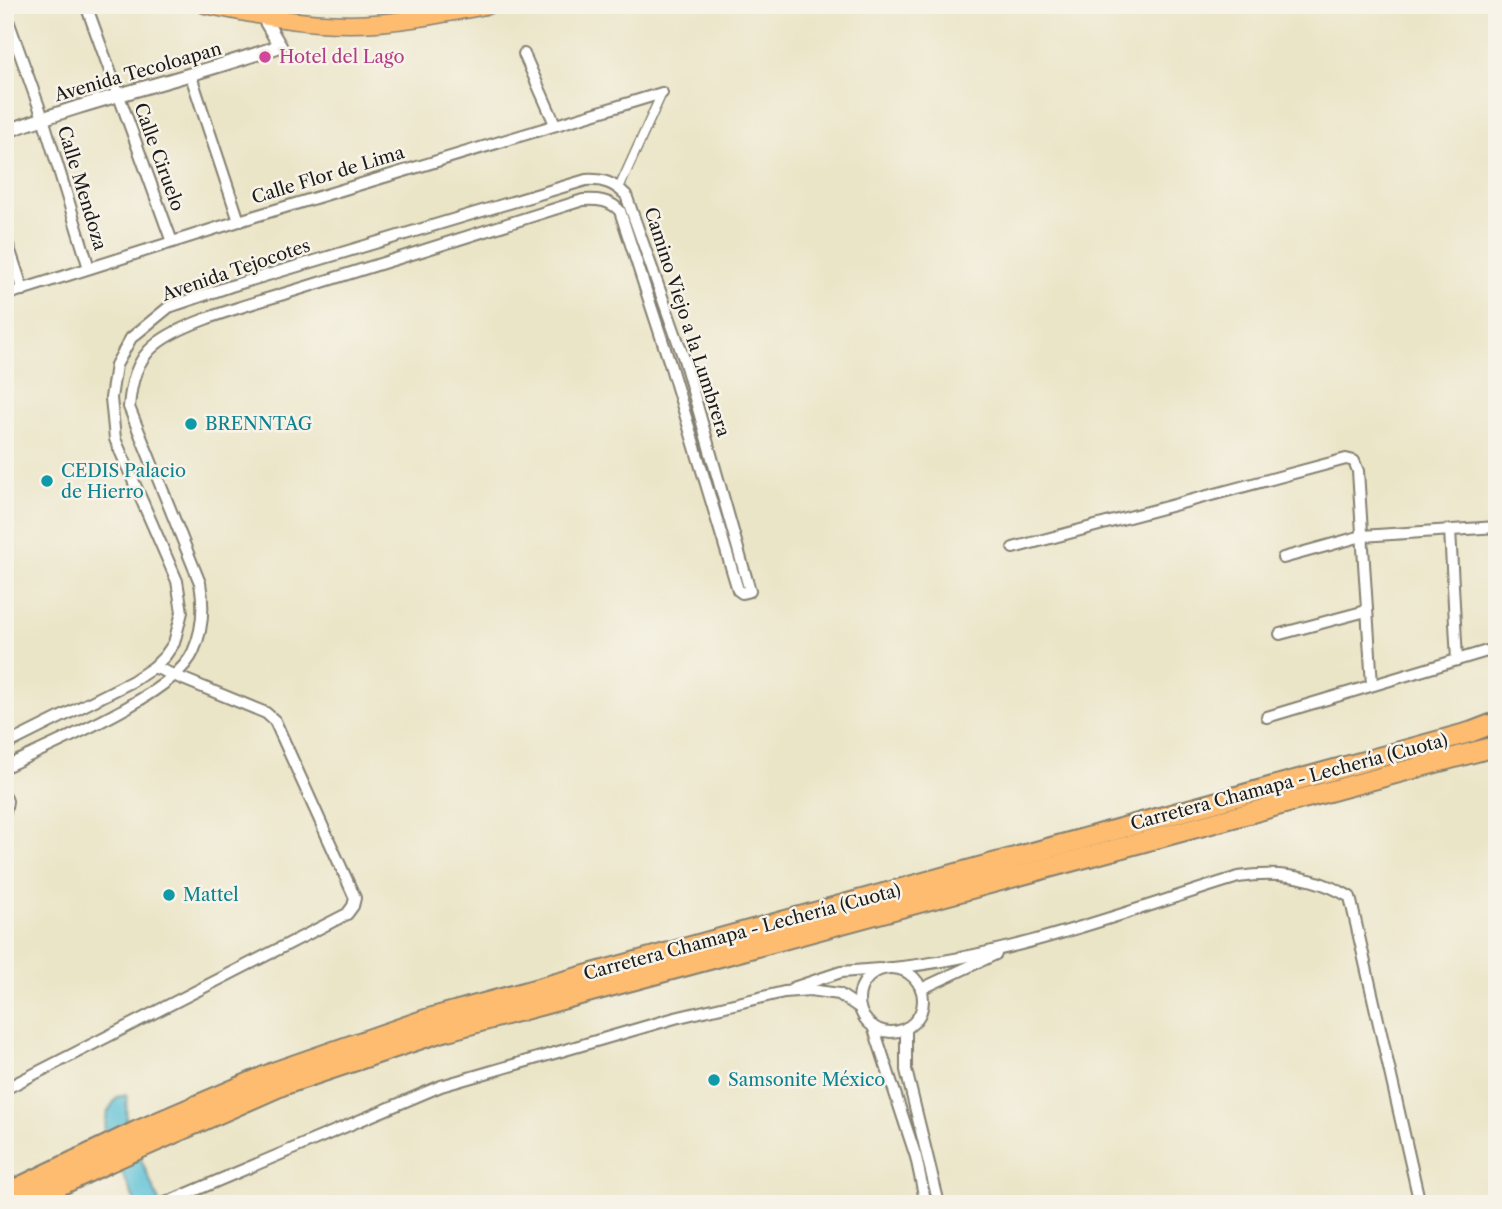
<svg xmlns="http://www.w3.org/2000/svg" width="1502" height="1209" viewBox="0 0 1502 1209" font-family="'Libre Caslon Text',serif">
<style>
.water{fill:#59c0d6;stroke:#3a6e79;stroke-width:2}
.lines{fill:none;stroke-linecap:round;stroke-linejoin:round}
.pedestrian-casing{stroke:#848072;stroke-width:11}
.minor-casing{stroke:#848072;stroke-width:14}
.tertiary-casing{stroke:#848072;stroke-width:16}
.primary-casing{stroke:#848072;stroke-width:19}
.motorway-casing{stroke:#848072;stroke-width:23}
.pedestrian{stroke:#fff;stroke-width:8}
.minor{stroke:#fff;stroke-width:10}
.tertiary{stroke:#fff;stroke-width:12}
.primary{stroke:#fdbc70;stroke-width:16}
.motorway{stroke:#fdbc70;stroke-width:19}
.hotel-dot{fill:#d1479c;stroke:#f7f3e8;stroke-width:2.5}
.culture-dot{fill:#0f9aa8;stroke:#f7f3e8;stroke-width:2.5}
.labels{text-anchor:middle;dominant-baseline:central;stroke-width:5;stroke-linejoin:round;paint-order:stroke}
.hotel-label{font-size:18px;fill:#b23c85;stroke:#f7f3e8;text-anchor:start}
.street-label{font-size:18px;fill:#1c1c1c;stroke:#f7f3e8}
.culture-label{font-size:18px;fill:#0d838f;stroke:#f7f3e8;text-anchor:start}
</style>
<rect width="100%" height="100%" fill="#f7f3e8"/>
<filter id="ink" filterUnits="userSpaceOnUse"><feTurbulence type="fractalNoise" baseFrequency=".0143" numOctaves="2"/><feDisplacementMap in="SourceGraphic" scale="14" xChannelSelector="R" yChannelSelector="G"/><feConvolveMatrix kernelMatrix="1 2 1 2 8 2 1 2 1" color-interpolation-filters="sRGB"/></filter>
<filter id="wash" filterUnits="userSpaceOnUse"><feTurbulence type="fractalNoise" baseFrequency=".00686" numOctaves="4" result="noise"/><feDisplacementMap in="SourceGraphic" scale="28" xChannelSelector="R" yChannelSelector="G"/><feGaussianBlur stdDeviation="1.57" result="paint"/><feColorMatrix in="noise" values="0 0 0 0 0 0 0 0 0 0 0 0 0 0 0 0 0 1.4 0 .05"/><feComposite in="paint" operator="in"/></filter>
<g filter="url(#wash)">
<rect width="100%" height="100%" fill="#ebe5c8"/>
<!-- water -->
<polygon class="water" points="127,1095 126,1124 160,1204 136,1204 104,1131 107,1113 117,1097"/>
</g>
<g filter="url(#ink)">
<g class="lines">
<defs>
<polyline id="pedestrian" points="619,188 662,93"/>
<g id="minor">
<polyline points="86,5 172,242"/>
<polyline points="5,12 43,118 89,268"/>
<polyline points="524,54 555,124"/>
<polyline points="191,76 239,221"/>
<polyline points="5,236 23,290"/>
<polyline points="5,295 239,221 662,93"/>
<polyline points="1450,530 1457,660"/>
<polyline points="1013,548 1346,459 1354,461 1358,471 1372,685"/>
<polyline points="1283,558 1362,536 1497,527"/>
<polyline points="1280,634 1366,611"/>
<polyline points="1267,717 1497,648"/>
<path d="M5,745L133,681L154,667L165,656L174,643L182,612L177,581L115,439L111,398L116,365L131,338L169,307L231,286L586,180C603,179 614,183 626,195L683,356L750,591L742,593L738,590L669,361L620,211C610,200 597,199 583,200C486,231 390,261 293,291C256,303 183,321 155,345C136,360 131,384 129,407L200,583C204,605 203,630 193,652C174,695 50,745 5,767"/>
<polyline points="5,796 7,801 5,812"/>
<path d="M893,968C1011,956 1125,912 1238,877C1278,871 1315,876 1350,897L1420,1204"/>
<circle cx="891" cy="1000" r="32"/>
<polyline points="793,988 841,972 879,969"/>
<polyline points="921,989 996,954"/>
<polyline points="873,1026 916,1157 926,1204"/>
<polyline points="906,1028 906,1070 939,1204"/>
<polyline points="5,1089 347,914 353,906 355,898 275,721 266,713 154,667"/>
<polyline points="163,1204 441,1086 675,1018 784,992 810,990 839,994 860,1008"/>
</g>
<g id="tertiary">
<polyline points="263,17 280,46"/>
<path d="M5,132C95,98 189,78 280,46"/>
</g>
<path id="primary" d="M205,5C253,15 300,24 350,24C396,24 444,14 490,5"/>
<g id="motorway">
<polyline points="5,1194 137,1131 277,1071 427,1019 1471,732 1497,722"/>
<polyline points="21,1204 109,1162 283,1085 438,1033 1497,746"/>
</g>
</defs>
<!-- pedestrian casing -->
<use href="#pedestrian" class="pedestrian-casing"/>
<!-- minor casing -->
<use href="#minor" class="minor-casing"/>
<!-- tertiary casing -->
<use href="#tertiary" class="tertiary-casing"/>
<!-- primary casing -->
<use href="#primary" class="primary-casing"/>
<!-- motorway casing -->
<use href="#motorway" class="motorway-casing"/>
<!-- pedestrian -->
<use href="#pedestrian" class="pedestrian"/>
<!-- minor -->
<use href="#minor" class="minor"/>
<!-- tertiary -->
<use href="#tertiary" class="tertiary"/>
<!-- primary -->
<use href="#primary" class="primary"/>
<!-- motorway -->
<use href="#motorway" class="motorway"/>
</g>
</g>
<!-- markers -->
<circle class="hotel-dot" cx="265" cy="57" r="7"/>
<g class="culture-dot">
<circle cx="191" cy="424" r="7"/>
<circle cx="47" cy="481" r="7"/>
<circle cx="169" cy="895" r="7"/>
<circle cx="714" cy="1080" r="7"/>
</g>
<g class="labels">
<!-- hotel labels -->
<g class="hotel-label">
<text x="279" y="57">Hotel del Lago</text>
</g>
<!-- street labels -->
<g class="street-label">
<text transform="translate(138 72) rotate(-16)">Avenida Tecoloapan</text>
<text transform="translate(159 157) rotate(70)">Calle Ciruelo</text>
<text transform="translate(328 175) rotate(-17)">Calle Flor de Lima</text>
<text transform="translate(82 188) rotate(73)">Calle Mendoza</text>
<text transform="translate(236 270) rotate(-19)">Avenida Tejocotes</text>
<text transform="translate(687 322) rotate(72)">Camino Viejo a la Lumbrera</text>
<text transform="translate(1289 782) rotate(-15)">Carretera Chamapa - Lechería (Cuota)</text>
<text transform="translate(742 932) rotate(-15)">Carretera Chamapa - Lechería (Cuota)</text>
</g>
<!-- culture labels -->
<g class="culture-label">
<text x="205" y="424">BRENNTAG</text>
<text x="61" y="471">CEDIS Palacio<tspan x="61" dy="21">de Hierro</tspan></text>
<text x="183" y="895">Mattel</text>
<text x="728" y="1080">Samsonite México</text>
</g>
</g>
<!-- margin -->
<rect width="1502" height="1209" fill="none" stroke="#f7f3e8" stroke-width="28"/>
</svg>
